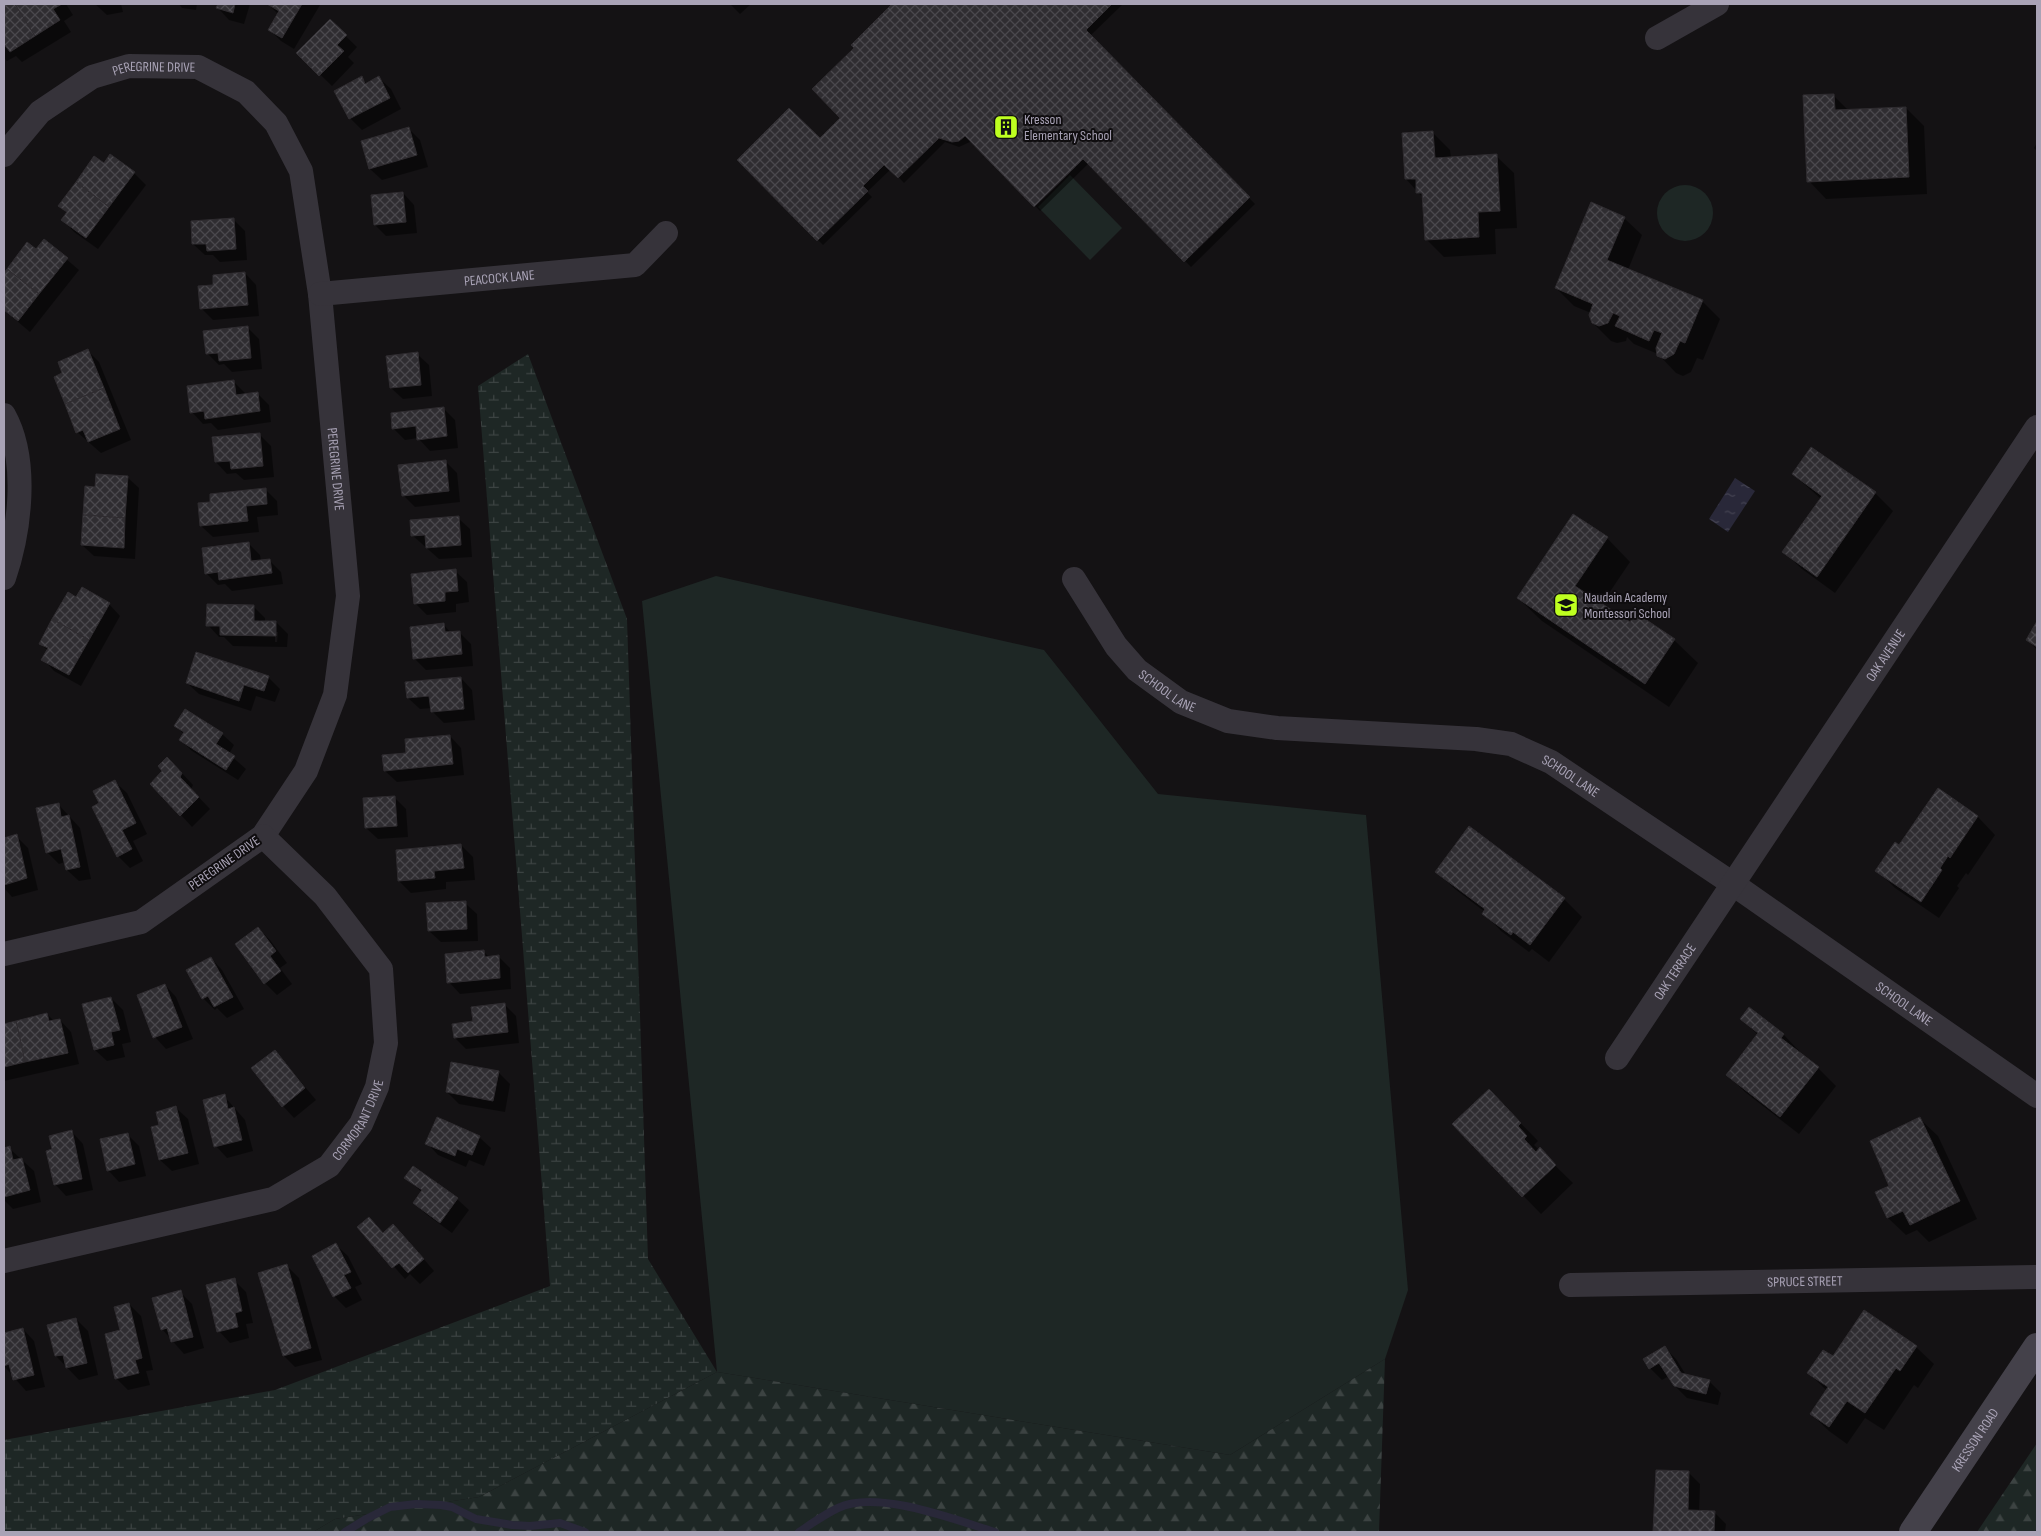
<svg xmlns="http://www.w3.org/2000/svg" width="2041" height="1536" viewBox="0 0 2041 1536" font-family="'Sofia Sans Condensed',sans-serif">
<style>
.green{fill:#1e2725}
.forest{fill:url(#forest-firs)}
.wetland{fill:url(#wetland-marsh)}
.water{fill:url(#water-ripples)}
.shadow{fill:#0007;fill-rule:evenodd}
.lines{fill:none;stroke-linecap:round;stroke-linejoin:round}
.stream{stroke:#292839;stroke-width:8}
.building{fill:url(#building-cross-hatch);stroke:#2f2c30}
.street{stroke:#36333a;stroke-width:24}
.secondary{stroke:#44414a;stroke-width:28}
.labels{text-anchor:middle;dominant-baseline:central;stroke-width:4;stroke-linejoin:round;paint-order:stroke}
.street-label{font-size:14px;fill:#a9a3b6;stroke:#0f0d0f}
.poi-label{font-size:14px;fill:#a9a3b6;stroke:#0f0d0f;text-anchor:start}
</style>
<defs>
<pattern id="forest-firs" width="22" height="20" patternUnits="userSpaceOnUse" patternTransform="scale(1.25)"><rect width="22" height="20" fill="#1e2725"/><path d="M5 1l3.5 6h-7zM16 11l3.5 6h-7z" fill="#3c4342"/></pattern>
<pattern id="wetland-marsh" width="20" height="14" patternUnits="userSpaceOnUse" patternTransform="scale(1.25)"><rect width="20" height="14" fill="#1e2725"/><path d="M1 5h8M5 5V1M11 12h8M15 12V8" fill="none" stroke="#3c4342"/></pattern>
<pattern id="water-ripples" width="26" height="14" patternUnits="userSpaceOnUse" patternTransform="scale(1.25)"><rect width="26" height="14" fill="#292839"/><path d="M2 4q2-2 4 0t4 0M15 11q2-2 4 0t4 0" fill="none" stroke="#454453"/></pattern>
<pattern id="building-cross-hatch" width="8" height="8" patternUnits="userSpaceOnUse" patternTransform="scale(1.25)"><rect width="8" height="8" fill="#2f2d31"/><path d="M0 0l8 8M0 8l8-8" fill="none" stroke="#4a484d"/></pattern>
</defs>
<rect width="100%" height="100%" fill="#141214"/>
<!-- green -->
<g class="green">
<polygon points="1070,175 1122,228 1090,260 1038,207"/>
<circle cx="1685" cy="213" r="28"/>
<polygon points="716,576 1044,650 1158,794 1366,815 1408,1290 1385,1359 1230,1455 717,1372 642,601"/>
</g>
<!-- forest -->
<g class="forest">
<polygon points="1385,1359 1379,1532 313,1532 335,1519 479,1497 717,1372 1230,1455"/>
<polygon points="2037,1443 2037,1532 1977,1532"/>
</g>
<!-- wetland -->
<polygon class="wetland" points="528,354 627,619 648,1259 717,1372 479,1497 335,1519 313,1532 4,1532 4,1440 275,1390 550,1286 478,386"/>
<!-- water -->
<polygon class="water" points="1735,478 1755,491 1728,532 1709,519"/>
<!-- shadow -->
<g class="shadow">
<polygon points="4,4 66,4 73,15 64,21 71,32 22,62 16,56 7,61 4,58"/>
<polygon points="95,4 121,4 123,12 107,15"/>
<polygon points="179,4 197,4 196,10 182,8"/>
<polygon points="219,4 250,4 244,24 229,20 218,8"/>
<polygon points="268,4 320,5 294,49 281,41 269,29 278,14"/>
<polygon points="730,4 751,4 740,14"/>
<polygon points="894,4 1123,4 1090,36 1255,204 1191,267 1089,163 1040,211 972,141 959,147 945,142 904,183 891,169 867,192 872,197 823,245 739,160 820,140 842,118 856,48 853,45"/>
<polygon points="330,21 357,47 348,57 354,63 332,86 298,53"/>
<polygon points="361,78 367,84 379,78 391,89 401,109 362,130 350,118"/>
<polygon points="1833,95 1849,111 1906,108 1924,126 1927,194 1826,199 1809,181"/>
<polygon points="408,128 420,140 428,167 382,180 370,169 362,142"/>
<polygon points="1433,133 1450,150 1451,158 1496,156 1514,173 1517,228 1495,229 1496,254 1444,257 1426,239 1424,199 1406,179"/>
<polygon points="2037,143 2037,151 2034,148"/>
<polygon points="111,155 134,173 146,185 98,249 74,232 63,220 68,214 60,206 104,164"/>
<polygon points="403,193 414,205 417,233 386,236 375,225"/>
<polygon points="1624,218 1642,235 1628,270 1702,301 1720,319 1703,360 1697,358 1691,372 1683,376 1676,373 1658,354 1634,344 1627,337 1626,341 1617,343 1611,341 1593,323 1591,313 1574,306 1556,288"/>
<polygon points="234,220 245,231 247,260 220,262 213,255 205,255 193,244"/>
<polygon points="44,240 79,270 30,332 4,310 4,275 27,244 36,251"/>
<polygon points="245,273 256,285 259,316 213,320 201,308 215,286"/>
<polygon points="247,327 259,339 262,369 232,372 224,364 219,365 207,353"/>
<polygon points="88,351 99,362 131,440 101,453 77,432 64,374"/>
<polygon points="417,354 429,365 432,396 403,399 391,388"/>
<polygon points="233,381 245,393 245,395 258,394 269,405 271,422 218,430 211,423 203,424 192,412"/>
<polygon points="443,408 455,420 458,448 430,451 418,438 405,440 393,428"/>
<polygon points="259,434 271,446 274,477 244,480 236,473 227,474 216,462"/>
<polygon points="1811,448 1875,493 1893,511 1835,593 1802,569 1784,552 1821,499 1793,474"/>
<polygon points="445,461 457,473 460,502 415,507 403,495"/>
<polygon points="127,477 139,488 135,559 94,556 82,545 96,488"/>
<polygon points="265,489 277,501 278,515 257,517 259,532 213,537 201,526 212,503"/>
<polygon points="458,518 470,529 472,557 439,559 412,535"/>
<polygon points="1607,538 1630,562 1601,605 1630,624 1674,640 1698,663 1669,707 1542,621 1518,598"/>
<polygon points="248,543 260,555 261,561 269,560 281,572 283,584 232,591 225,584 218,585 206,573"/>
<polygon points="455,571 467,582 469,602 456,604 456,612 427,615 415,603"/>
<polygon points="109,604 120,616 81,686 54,671 43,659 48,651 41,644"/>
<path d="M253,606L265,618V622H276L288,634L287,647L233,646L224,637H219L208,625ZM275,632H278L277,642H275Z"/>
<polygon points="2037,623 2037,650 2027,639"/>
<polygon points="444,625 451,633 459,632 471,644 473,666 426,670 414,658"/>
<polygon points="268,677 280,689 275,702 256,696 251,711 199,694 187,683"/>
<polygon points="461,678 472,690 475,720 444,723 432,711 432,708 420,709 408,698"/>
<polygon points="176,726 222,734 234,745 229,754 246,769 238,780 192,751 180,739 184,734"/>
<polygon points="450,736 461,748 464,775 397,782 385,771 407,754"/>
<polygon points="179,770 193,785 191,789 210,809 192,827 181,815 164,771"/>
<polygon points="115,782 127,793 147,834 133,841 143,861 130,868 118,856 101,804"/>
<polygon points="1938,790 1978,817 1995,835 1968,875 1966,873 1957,886 1959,888 1939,918 1895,888 1877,870 1899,847"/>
<polygon points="394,797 406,809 408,837 378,839 366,828"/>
<polygon points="58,804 80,828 91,879 79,881 67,870 65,862 59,864 47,852"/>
<polygon points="1469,828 1564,899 1582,917 1549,962 1532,949 1529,952 1501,931 1484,913 1485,912 1455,889 1437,872"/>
<polygon points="16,836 28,848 38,890 12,897 4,888 4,839"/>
<polygon points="461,845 473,857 475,880 446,882 446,889 411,893 399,881 397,851"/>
<polygon points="465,903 477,914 478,941 441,942 429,931"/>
<polygon points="258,928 270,940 287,963 280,968 292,984 277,995 265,983 236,944"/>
<polygon points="484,952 489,957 498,956 510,968 511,989 460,994 449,982"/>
<polygon points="211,958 222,970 244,1009 227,1018 217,1008 215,1010 203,998"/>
<polygon points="165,985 176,997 193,1039 166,1049 155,1037"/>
<polygon points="111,998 123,1010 131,1042 122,1044 125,1057 107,1061 95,1050"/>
<polygon points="504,1004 516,1016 519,1043 466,1049 455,1038"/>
<polygon points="1750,1009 1784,1035 1801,1053 1800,1054 1818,1068 1836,1086 1799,1134 1745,1092 1727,1074 1758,1035 1742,1019"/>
<polygon points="47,1014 54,1021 60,1020 71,1032 79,1064 4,1081 4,1025"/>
<polygon points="275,1051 316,1100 294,1118 283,1106"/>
<polygon points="499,1073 510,1084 505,1112 459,1104 447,1092"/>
<polygon points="224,1096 245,1120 253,1151 227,1158 216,1146"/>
<polygon points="176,1108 188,1119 199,1164 172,1171 160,1160 161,1126"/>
<polygon points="1506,1108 1538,1141 1534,1145 1573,1183 1541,1214 1454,1124"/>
<polygon points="1920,1119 1938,1136 1977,1219 1929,1242 1917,1230 1906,1235 1888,1218 1877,1193 1891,1186"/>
<polygon points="72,1132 83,1144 93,1190 66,1196 55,1184 54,1150"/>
<polygon points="127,1134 139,1146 146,1176 119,1182 108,1170"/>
<polygon points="479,1137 491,1148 484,1166 469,1160 466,1167 438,1155 427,1143"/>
<polygon points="9,1148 34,1171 41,1202 13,1209 4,1200 4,1149"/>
<polygon points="406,1178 457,1199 469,1210 452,1233 426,1214 414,1203 422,1192"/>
<polygon points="359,1227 384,1234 405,1237 434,1271 420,1284 410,1274 405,1279"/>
<polygon points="336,1245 348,1256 362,1284 355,1287 362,1300 346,1308 334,1296"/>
<polygon points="287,1266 299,1278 322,1360 295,1367 284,1356"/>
<polygon points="234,1280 246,1292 253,1323 246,1324 249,1338 230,1343 219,1331"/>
<polygon points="180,1292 192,1304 204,1348 184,1354 162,1329"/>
<polygon points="129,1304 141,1316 153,1370 146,1371 150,1385 128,1390 116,1378 122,1331"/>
<polygon points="76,1319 88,1331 98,1375 79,1380 56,1356"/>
<polygon points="23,1329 34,1341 45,1387 26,1391 4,1366 4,1334"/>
<polygon points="1664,1347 1676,1359 1686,1375 1709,1381 1721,1393 1718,1405 1687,1398 1675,1386 1669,1376 1662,1380 1650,1368"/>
<polygon points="1916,1347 1934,1364 1918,1388 1914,1385 1884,1430 1865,1418 1847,1444 1829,1431 1811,1414 1827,1391 1809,1373 1833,1358"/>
<polygon points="1657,1471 1689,1473 1700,1484 1699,1512 1714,1512 1726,1524 1725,1532 1655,1532"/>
</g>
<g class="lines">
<!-- stream -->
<g class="stream">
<polyline points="345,1532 366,1519 390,1507 416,1504 441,1505 452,1507 476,1519 512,1525 530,1526 560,1523 585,1532"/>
<path d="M799,1532C811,1524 825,1514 838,1508C877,1489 955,1520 995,1532"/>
</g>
</g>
<!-- building -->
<g class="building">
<polygon points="4,4 15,4 35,36 10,52 4,44"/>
<polygon points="15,4 62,4 53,9 60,20 35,36"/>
<polygon points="218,4 235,4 233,13 216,8"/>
<polygon points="267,4 302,4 282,38 268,30 279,11"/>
<polygon points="892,4 1112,4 1086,30 1250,197 1184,262 1083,159 1034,207 965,136 959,141 952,142 939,138 898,178 884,165 863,186 868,191 817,241 737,160 789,108 820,138 840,118 812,89 854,48 851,45"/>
<polygon points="330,19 347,35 337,45 344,51 319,76 296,53"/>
<polygon points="362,76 365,84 379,76 390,98 349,119 334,91"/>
<polygon points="1834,94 1835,110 1906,107 1909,177 1807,182 1803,95"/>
<polygon points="409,127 417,155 369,169 361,141"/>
<polygon points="1433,131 1435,158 1497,154 1500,211 1478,212 1479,237 1425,240 1422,193 1416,193 1416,179 1405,179 1402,133"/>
<polygon points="110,154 135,172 109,207 76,182 94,156 104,163"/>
<polygon points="76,182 109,207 86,238 61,220 67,212 58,206"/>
<polygon points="403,192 406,222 374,225 371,195"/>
<polygon points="1591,202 1625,217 1607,260 1703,300 1685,343 1680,341 1674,354 1665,359 1657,356 1656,348 1662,333 1654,330 1649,341 1615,326 1620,316 1613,313 1608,323 1599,326 1592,323 1589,315 1593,304 1555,288"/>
<polygon points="234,218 236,249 207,251 206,244 192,244 191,221"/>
<polygon points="44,239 68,258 39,294 7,269 27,242 36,249"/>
<polygon points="7,269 39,294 18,321 4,310 4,273"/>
<polygon points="245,272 248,305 200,309 198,286 213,285 213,275"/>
<polygon points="248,326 251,358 219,361 218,353 206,354 203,331"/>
<polygon points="88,349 104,388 65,404 54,377 62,373 58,362"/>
<polygon points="418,352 421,385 390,388 386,356"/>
<polygon points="234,380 236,395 258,392 260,411 205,419 204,411 190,413 187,386"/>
<polygon points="104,388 120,429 88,442 83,430 76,433 65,404"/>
<polygon points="444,407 447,436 417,440 416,426 392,429 391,413"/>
<polygon points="260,433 263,466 231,469 230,461 215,462 212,437"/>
<polygon points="1811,447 1876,492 1817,577 1782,552 1822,496 1792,474"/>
<polygon points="446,460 449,491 402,496 398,465"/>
<polygon points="96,474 128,476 125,518 83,515 85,486 95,487"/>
<polygon points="266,488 267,504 246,506 248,521 200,526 198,503 210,502 210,494"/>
<polygon points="1573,514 1608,537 1575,586 1630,622 1636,613 1675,639 1645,684 1517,598"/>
<polygon points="83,515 125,518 124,548 81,545"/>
<polygon points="459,516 461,545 426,548 425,535 411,536 410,520"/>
<polygon points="249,542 251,561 270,559 272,573 219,580 218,572 205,574 202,548"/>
<polygon points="456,569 458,591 445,592 445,601 414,604 411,574"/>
<polygon points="82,587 110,603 89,640 52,619 68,592 76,597"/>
<polygon points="207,604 254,605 254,621 276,621 276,636 220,635 220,626 206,626"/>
<polygon points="52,619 89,640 69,675 41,660 48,648 39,644"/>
<polygon points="2037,621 2037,647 2026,640"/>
<polygon points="444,623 445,632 460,631 462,654 413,659 410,627"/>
<polygon points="196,652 269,676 264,691 244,685 239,701 186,683"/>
<polygon points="461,677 464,709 431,712 429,696 407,698 405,682"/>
<polygon points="185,709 223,733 216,744 235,756 226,770 179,740 184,732 174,726"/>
<polygon points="450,735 453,764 384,771 382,755 406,753 405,739"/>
<polygon points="167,757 182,773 180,777 199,797 180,816 150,784 162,771 158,766"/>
<polygon points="115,780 136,823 122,830 132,849 117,857 92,807 99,803 93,791"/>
<polygon points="1938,788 1978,816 1950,858 1948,856 1940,868 1942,870 1921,902 1875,871 1895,842 1899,845"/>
<polygon points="395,796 397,826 365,828 363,798"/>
<polygon points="59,803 61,817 69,815 80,867 66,870 61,849 46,853 36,808"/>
<polygon points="1469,826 1565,898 1530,945 1513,932 1511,935 1482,914 1485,909 1435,872"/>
<polygon points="17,834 27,878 4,885 4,838"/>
<polygon points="461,844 464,868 434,871 435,878 398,881 396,850"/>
<polygon points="466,901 467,929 428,931 426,903"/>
<polygon points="258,927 276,951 270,956 281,971 264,984 235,944"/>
<polygon points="484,950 485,957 499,955 500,978 447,983 445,954"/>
<polygon points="211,957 233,997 214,1007 208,996 202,999 186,970"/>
<polygon points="165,984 182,1027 153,1038 137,995"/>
<polygon points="111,997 120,1030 111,1032 114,1045 94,1050 82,1004"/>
<polygon points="505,1003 508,1032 454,1038 452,1024 473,1021 471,1007"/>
<polygon points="1749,1007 1784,1034 1781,1038 1819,1067 1780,1117 1726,1075 1758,1033 1740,1019"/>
<polygon points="47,1013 49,1021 60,1019 68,1053 25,1062 16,1021"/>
<polygon points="16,1021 25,1062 4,1067 4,1024"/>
<polygon points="275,1050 305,1088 282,1107 251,1068"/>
<polygon points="451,1062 499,1071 493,1101 446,1092"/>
<polygon points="1489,1089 1521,1123 1518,1126 1527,1136 1524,1139 1536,1152 1540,1147 1556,1165 1522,1197 1452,1124"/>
<polygon points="225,1094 228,1109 234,1107 242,1140 214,1147 203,1100"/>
<polygon points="176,1106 188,1153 159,1160 151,1127 159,1125 156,1112"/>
<polygon points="437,1117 480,1136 472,1155 457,1149 455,1156 425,1144"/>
<polygon points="1920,1117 1960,1201 1910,1225 1903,1211 1887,1218 1875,1192 1889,1186 1870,1141"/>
<polygon points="72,1130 82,1179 54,1185 46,1151 52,1149 49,1136"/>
<polygon points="128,1133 135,1164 107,1171 100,1139"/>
<polygon points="10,1146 13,1160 22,1158 30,1190 4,1197 4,1148"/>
<polygon points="413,1166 458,1198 440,1223 413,1203 422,1190 404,1178"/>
<polygon points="369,1217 383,1233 393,1224 424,1259 408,1273 399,1263 392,1268 357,1227"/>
<polygon points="336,1243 351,1272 344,1275 351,1288 333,1297 312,1256"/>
<polygon points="287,1264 311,1348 283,1356 258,1273"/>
<polygon points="235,1278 242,1311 235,1313 238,1327 217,1332 206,1285"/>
<polygon points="181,1290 193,1337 171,1342 167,1328 161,1330 152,1298"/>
<polygon points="129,1303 142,1358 135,1360 139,1373 115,1379 105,1334 120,1330 114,1307"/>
<polygon points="1864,1310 1917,1346 1900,1371 1896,1368 1865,1413 1847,1401 1829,1427 1810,1414 1828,1387 1807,1373 1823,1350 1833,1356"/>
<polygon points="76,1318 87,1363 66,1368 63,1355 55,1356 47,1325"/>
<polygon points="23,1328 34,1375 13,1380 9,1364 4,1366 4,1333"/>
<polygon points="1665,1346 1681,1373 1710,1380 1706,1394 1674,1386 1659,1363 1649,1369 1643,1359"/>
<polygon points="1656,1470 1689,1471 1688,1510 1715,1511 1714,1532 1653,1532"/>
</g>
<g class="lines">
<!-- street -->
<g class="street">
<polyline points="1657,38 1717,4"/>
<path id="s1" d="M4,155L40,112L92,77L129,66L198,67L246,92L276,123L301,171L320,294L348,596L335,695L306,771L263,836L141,922L4,954"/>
<path id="s2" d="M320,294L635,265L666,233"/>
<path d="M4,415C29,460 20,531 4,578"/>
<path id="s3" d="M1074,579L1116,646L1137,670L1181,702L1228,721L1277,728L1476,739L1511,744L1551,762L1733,884L2037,1096"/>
<path id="s4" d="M1617,1058L2037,427"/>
<path id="s5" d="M4,1261L273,1199L329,1166L361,1124L377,1087L386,1043L381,969L325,896L263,836"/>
<path id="s6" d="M1571,1285L2037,1277"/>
</g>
<!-- secondary -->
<path class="secondary" id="s7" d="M1913,1532L2037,1347"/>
</g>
<!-- icons -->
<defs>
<symbol id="building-square" viewBox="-11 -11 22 22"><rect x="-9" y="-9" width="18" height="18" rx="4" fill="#beff20" stroke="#0f0d0f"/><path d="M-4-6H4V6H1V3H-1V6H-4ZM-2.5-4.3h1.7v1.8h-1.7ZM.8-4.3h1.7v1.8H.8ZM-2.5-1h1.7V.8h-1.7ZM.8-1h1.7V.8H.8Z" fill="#111"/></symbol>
<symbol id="school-square" viewBox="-11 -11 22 22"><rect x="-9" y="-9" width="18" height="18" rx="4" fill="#beff20" stroke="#0f0d0f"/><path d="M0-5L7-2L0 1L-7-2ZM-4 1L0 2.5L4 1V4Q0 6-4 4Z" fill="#111"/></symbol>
</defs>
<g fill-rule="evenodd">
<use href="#building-square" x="992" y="113" width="28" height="28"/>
<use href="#school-square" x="1552" y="591" width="28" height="28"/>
</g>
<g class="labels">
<!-- street labels -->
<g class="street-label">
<text stroke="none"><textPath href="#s1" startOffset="182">PEREGRINE DRIVE</textPath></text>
<text stroke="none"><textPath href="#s2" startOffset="180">PEACOCK LANE</textPath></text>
<text stroke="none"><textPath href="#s1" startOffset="678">PEREGRINE DRIVE</textPath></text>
<text stroke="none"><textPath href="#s4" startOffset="484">OAK AVENUE</textPath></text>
<text stroke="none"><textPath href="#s3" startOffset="148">SCHOOL LANE</textPath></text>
<text stroke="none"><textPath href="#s3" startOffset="568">SCHOOL LANE</textPath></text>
<text transform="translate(224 863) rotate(-35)">PEREGRINE DRIVE</text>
<text stroke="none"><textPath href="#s4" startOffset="104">OAK TERRACE</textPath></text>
<text stroke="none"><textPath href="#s3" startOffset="972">SCHOOL LANE</textPath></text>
<text stroke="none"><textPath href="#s5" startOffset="396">CORMORANT DRIVE</textPath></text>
<text stroke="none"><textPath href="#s6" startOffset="234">SPRUCE STREET</textPath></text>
<text stroke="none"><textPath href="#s7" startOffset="111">KRESSON ROAD</textPath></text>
</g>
<!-- poi labels -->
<g class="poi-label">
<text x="1024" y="119">Kresson<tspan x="1024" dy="16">Elementary School</tspan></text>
<text x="1584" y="597">Naudain Academy<tspan x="1584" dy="16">Montessori School</tspan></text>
</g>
</g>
<!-- border -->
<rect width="2041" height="1536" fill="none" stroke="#a9a3b6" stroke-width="10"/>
</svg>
